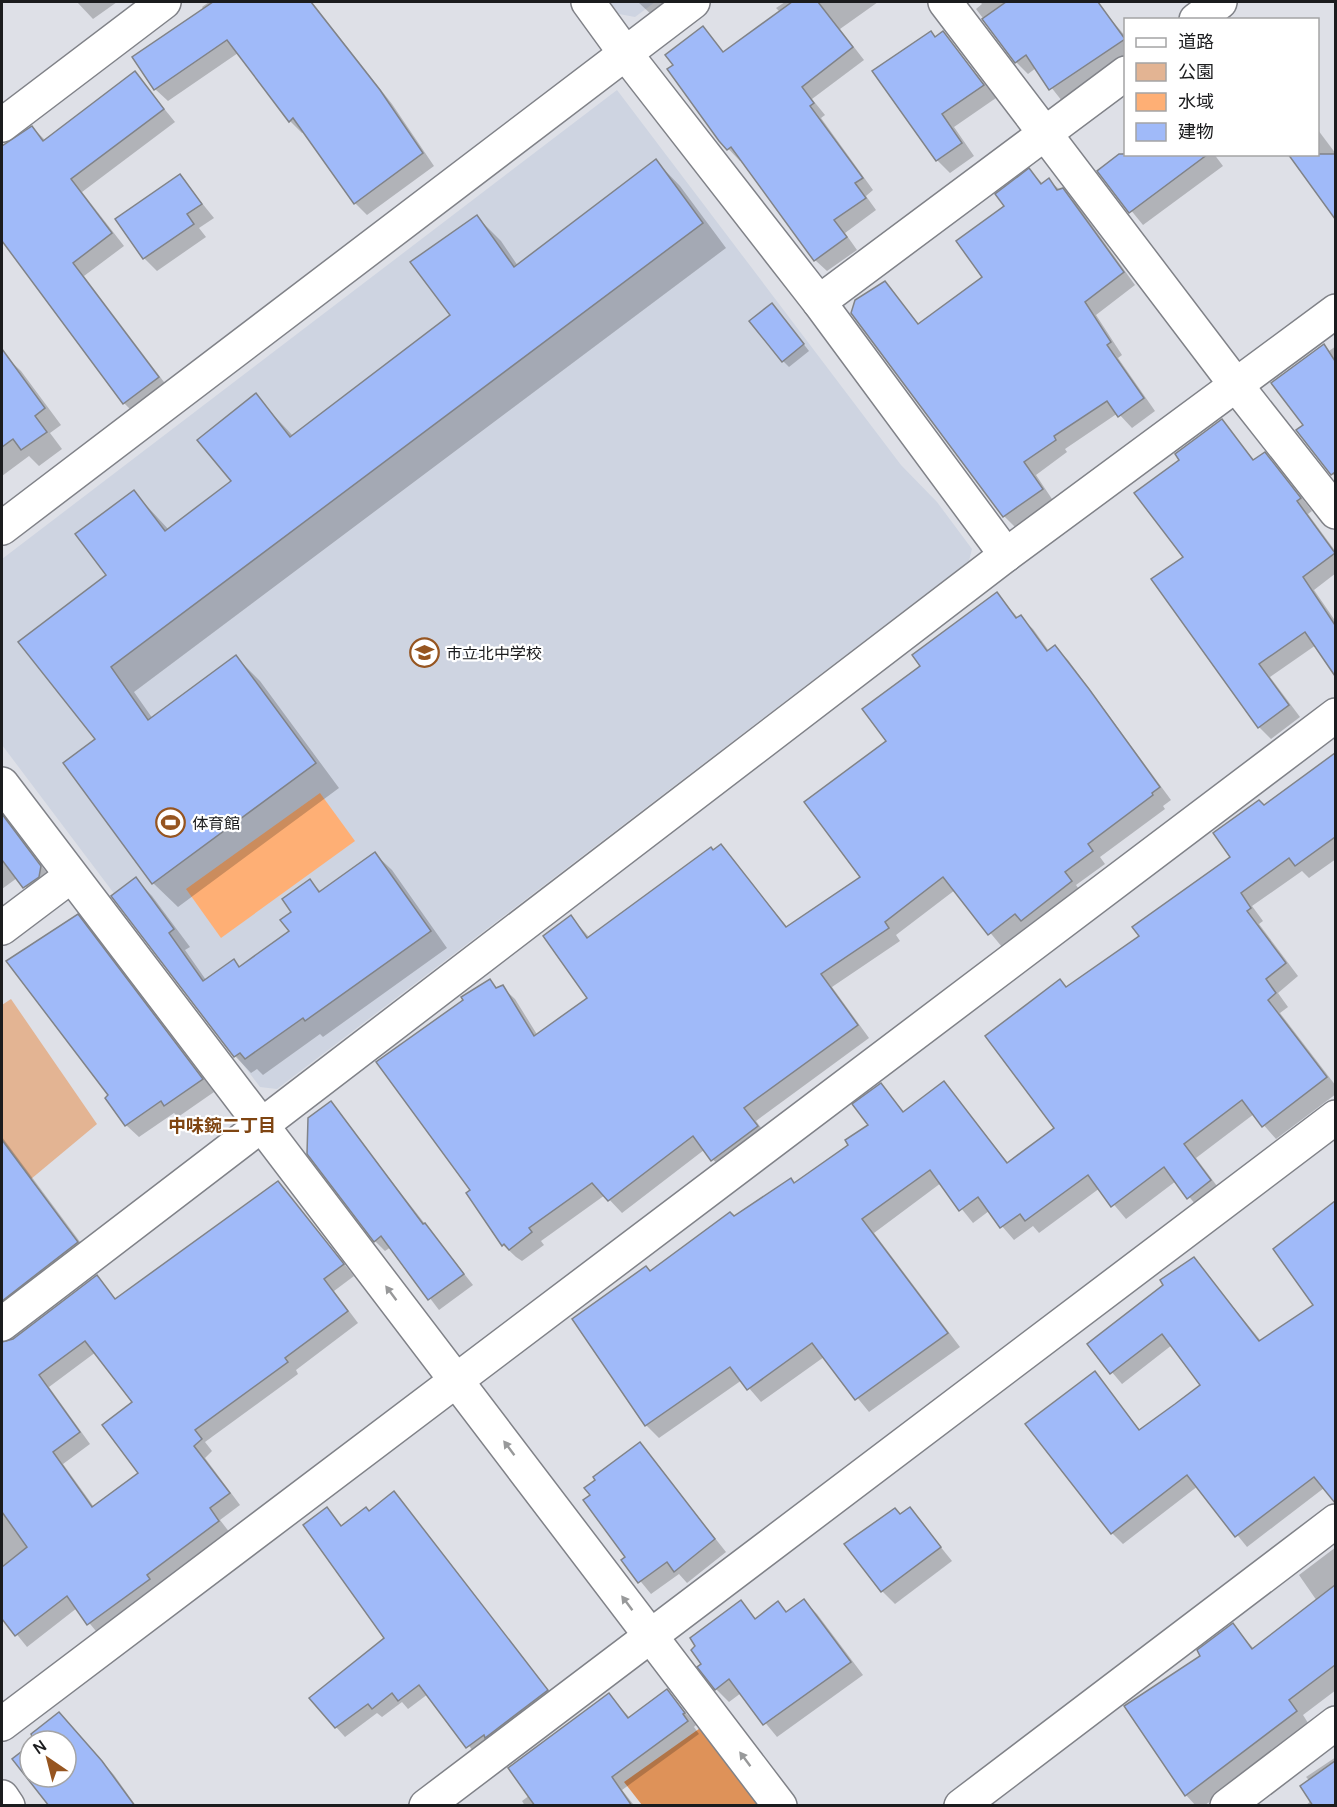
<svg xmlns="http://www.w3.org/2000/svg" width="1337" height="1807" viewBox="0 0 1337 1807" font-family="Manrope,'Noto Sans JP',sans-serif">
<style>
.built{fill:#ced4e1}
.green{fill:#e3b493}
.forest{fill:#de9259}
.water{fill:#feaf75}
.shadow{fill:#0003;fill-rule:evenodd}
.building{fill:#a0baf9;stroke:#808388;stroke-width:1.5;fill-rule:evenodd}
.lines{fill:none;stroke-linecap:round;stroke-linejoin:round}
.minor-casing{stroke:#808288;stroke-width:36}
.minor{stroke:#fff;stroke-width:33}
.oneway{fill:#98999a}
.labels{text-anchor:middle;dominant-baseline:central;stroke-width:4.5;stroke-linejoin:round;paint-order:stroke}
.poi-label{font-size:16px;fill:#1b1c1e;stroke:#fff;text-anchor:start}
.neighbourhood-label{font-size:18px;font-weight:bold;fill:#7f4512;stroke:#fff}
</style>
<rect width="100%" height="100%" fill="#dee0e7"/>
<!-- built -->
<g class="built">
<polygon points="610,2 655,2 635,17 619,14"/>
<polygon points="617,90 901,465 937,502 972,549 969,561 277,1089 260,1087 2,745 2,559"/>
</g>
<!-- green -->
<polygon class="green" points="11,999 97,1124 31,1179 2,1140 2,1005"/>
<!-- forest -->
<polygon class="forest" points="703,1726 763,1805 642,1805 624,1782"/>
<!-- water -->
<polygon class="water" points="320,793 355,841 221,938 186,889"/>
<!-- shadow -->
<g class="shadow">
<polygon points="77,2 117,2 93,19"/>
<polygon points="209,2 312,2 392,104 434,166 367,215 355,203 304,131 302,133 290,121 238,53 168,101 155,89 134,57 204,10 202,7"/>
<polygon points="638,2 675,2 654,17"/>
<polygon points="785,2 878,2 840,29 864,60 812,99 825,115 821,118 873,190 866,196 876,210 845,233 857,250 827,271 815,260 742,159 740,161 720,140 703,28 724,53 780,12 776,8"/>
<polygon points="980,2 1088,2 1092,8 1098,4 1126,37 1126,58 1062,101 1036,68 1028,74 1016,62 976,9 982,4"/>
<polygon points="943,33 996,98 954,127 974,156 950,173 937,160 936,38"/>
<polygon points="135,73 175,122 82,192 124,246 84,276 170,390 136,415 124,403 2,239 2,148 32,127 46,141"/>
<polygon points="1318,130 1336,154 1336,216 1290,154 1318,154"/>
<polygon points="1126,151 1126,154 1214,154 1223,166 1143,225 1099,171"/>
<polygon points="656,161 680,186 726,248 134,692 153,719 236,657 260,681 339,788 178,907 153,883 98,739 108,576 134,492 169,530 233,482 255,395 293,436 452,316 477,217 501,241 518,266"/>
<polygon points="1029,170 1043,184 1048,180 1075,202 1135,285 1096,315 1122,355 1118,358 1155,411 1132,428 1118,413 1065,449 1067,452 1036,475 1054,502 1016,528 1004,516 884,283 919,325 984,277 1006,206"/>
<polygon points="180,176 214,218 199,228 206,237 157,271 144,258 117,220"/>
<polygon points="778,311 809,351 789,367 783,361"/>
<polygon points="1324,346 1329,351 1336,346 1336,478 1298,431 1305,426"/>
<polygon points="4,355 21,371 61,425 50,433 62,449 39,466 29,456 2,476 2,357"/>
<polygon points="1222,421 1255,461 1265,454 1277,466 1312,511 1308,514 1336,552 1336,573 1314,590 1336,622 1336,673 1316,645 1270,677 1300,717 1271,739 1259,727 1185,557 1181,460"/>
<polygon points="997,594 1018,618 1020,617 1033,629 1049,651 1055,647 1068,660 1171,800 1163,806 1165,809 1100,857 1105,864 1076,885 1083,895 1034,932 1028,926 1002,947 955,890 896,935 900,941 832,987 869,1038 756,1121 769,1139 725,1172 704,1150 622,1213 605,1195 541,1241 544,1245 522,1261 516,1257 503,1245 472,1190 490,981 498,989 502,987 515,999 538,1036 589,998 571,917 590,938 721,846 788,928 862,878 888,742 922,666"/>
<polygon points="1328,760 1336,768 1336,859 1309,878 1302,871 1252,906 1263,921 1259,924 1298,976 1278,993 1288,1007 1280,1013 1336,1086 1336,1094 1276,1139 1254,1114 1196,1158 1223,1194 1201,1211 1176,1181 1126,1219 1100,1188 1039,1233 1033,1226 1014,1240 989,1211 973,1223 941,1183 874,1233 960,1347 869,1412 824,1357 761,1402 742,1380 659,1438 646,1425 574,1319 734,1218 795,1184 850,1145 870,1125 881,1085 905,1113 944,1083 1009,1164 1056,1128 1067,988 1141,937 1232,857 1264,807"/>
<polygon points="2,814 50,877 35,897 17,878 2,889"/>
<polygon points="375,854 392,870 447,948 323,1037 320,1034 263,1075 257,1069 251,1073 235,1056 136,879 152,896 190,947 185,950 206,980 234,961 240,968 291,931 293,912 310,881 321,892"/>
<polygon points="77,916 90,929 214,1092 178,1117 174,1113 139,1137 126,1125 111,1096"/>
<polygon points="330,1103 473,1285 439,1310 391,1247 385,1251 375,1241"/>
<polygon points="2,1137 89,1254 2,1321"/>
<path d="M278,1183L354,1276L334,1291L358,1323L296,1370L298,1374L205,1442L212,1451L205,1458L240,1505L220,1520L230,1533L100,1636L77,1608L27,1647L2,1616V1344L14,1340L97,1277L116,1300ZM96,1352L134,1403L141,1473L94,1507L63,1464L90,1444L49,1387Z"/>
<polygon points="1336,1204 1336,1493 1332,1495 1324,1488 1247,1547 1198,1486 1123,1544 1112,1533 1094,1373 1140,1430 1202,1385 1172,1345 1122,1384 1089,1345 1165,1285 1193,1258 1261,1341 1315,1305 1275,1249"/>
<polygon points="640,1444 726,1552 687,1583 679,1574 651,1594 623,1560 627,1557"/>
<polygon points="394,1493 556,1700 477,1756 428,1694 408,1709 402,1702 382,1717 377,1713 345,1737 336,1727 387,1638 327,1509 342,1526 369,1512"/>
<polygon points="910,1509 952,1561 895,1604 882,1591"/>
<polygon points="1336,1547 1336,1690 1303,1715 1310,1726 1204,1806 1196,1806 1186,1795 1203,1656 1233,1625 1254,1649 1317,1601 1299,1575"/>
<polygon points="804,1601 817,1614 863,1675 777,1737 741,1693 729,1702 716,1689 741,1602 757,1620 778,1603 788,1613"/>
<polygon points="667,1691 696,1725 694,1727 699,1734 622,1790 633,1804 525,1806 522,1801 530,1795 609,1695 630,1718"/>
<polygon points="76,1732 114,1775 136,1806 45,1806 49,1803 14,1759 30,1746 30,1777 66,1777 66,1741 37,1741"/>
<polygon points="1336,1757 1336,1806 1305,1806 1312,1800 1310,1781 1306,1777"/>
</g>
<!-- building -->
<g class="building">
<polygon points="213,2 311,2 380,90 423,153 354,204 293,118 289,122 227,40 154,90 132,57"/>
<polygon points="792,2 818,2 853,47 802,87 814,103 810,106 863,178 855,183 866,198 834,220 847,237 814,261 731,147 727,150 719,141 667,69 673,65 665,55 703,26 723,52"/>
<polygon points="1006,2 1098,2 1125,39 1049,90 1026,55 1015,63 982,19"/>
<polygon points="931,31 935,37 943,31 984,85 942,114 962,143 936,161 872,71"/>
<polygon points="135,71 164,109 71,179 112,233 73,263 159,377 123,404 2,241 2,146 32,126 43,141"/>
<polygon points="1119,154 1208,154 1129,213 1097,171"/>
<polygon points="1288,154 1335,154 1335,219"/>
<polygon points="656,159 703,223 111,667 148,720 236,655 316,763 152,884 63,763 95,739 18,642 106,575 75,534 134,490 165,531 231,481 197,440 256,393 290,437 450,315 410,262 477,215 514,267"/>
<polygon points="1029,168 1041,184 1049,178 1057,190 1063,188 1124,272 1085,302 1111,342 1107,345 1144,398 1118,417 1107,401 1054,436 1056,440 1024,462 1043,489 1003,517 851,313 855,300 885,281 918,324 982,277 956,241 1004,206 995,194"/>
<polygon points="180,174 202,204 187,214 194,224 143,259 115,219"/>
<polygon points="772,303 804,344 782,362 749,321"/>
<polygon points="1324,344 1335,361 1335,472 1331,475 1296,430 1303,425 1271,383"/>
<polygon points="2,349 45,408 35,416 47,432 21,450 13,439 2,447"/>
<polygon points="1222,419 1253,460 1265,452 1301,498 1297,501 1335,553 1303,577 1335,625 1335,676 1305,632 1259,664 1289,705 1258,728 1151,579 1183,557 1134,493 1179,460 1175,454"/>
<polygon points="997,592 1016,618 1021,615 1047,651 1055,645 1089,689 1160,787 1152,793 1153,795 1088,844 1093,851 1065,872 1072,881 1021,921 1015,914 988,935 943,877 885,922 889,928 821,974 858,1025 744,1108 758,1126 711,1161 693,1136 608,1201 592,1183 529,1228 532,1232 509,1250 504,1244 502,1246 466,1193 470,1190 376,1062 463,1000 461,997 490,979 496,988 503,985 534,1036 587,998 543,936 571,915 587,938 711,847 713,850 721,844 786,927 860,877 804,802 886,741 862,709 920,666 912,655"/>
<polygon points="1335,753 1335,837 1295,866 1289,858 1241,893 1251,908 1247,911 1286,963 1266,979 1276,993 1268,1000 1327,1077 1262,1127 1242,1100 1184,1144 1211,1180 1187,1199 1164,1167 1111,1207 1088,1175 1025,1221 1020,1214 1000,1228 978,1197 959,1211 930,1170 862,1219 948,1333 855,1400 812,1343 747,1390 730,1367 645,1426 572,1319 646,1266 650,1271 730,1212 734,1216 791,1178 794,1183 848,1145 845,1140 868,1125 852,1104 881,1083 903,1112 944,1081 1007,1163 1054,1128 985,1036 1060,979 1066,987 1139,936 1132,927 1230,857 1213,833 1259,800 1264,805"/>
<polygon points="2,814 41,866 39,877 23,888 2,860"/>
<polygon points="375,852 431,931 305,1021 303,1018 245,1059 240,1053 234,1057 111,896 136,877 174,929 169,933 203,981 234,959 239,967 289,931 280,920 291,912 282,899 310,879 319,892"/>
<polygon points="78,914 203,1079 164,1106 161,1101 125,1126 105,1098 108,1095 6,961"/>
<polygon points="331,1101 423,1224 425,1223 464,1274 428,1300 381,1236 374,1242 307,1154 308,1118"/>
<polygon points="2,1140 78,1242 2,1301"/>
<path d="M278,1181L344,1264L324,1279L348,1311L285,1358L288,1362L195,1430L202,1439L194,1446L230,1493L210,1508L219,1521L147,1575L150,1579L87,1625L67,1596L15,1636L2,1619V1567L27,1547L2,1512V1342L13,1339L97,1275L115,1299ZM85,1341L132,1402L102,1425L138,1473L92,1507L53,1452L80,1432L39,1375Z"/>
<polygon points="1335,1201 1335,1503 1314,1477 1235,1537 1187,1475 1111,1534 1025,1424 1095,1371 1139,1430 1175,1404 1200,1385 1162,1334 1110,1374 1087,1344 1163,1285 1160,1280 1194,1257 1259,1341 1313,1305 1273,1249"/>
<polygon points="640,1442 715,1539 674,1572 667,1562 638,1583 621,1560 625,1557 583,1500 590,1495 584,1488 595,1480 593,1477"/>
<polygon points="394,1491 548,1690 485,1738 484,1735 466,1748 419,1685 398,1701 392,1693 372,1709 368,1704 335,1728 309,1698 384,1638 303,1525 327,1507 341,1526 366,1507 369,1511"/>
<polygon points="910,1507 941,1547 881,1592 844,1544 895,1508 900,1514"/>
<polygon points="1335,1585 1335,1665 1289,1700 1297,1711 1185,1796 1124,1706 1200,1656 1197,1650 1233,1623 1252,1649"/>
<polygon points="804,1599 851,1662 763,1725 729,1679 715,1690 697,1667 701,1664 691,1650 695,1646 690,1638 741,1600 755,1619 778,1601 786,1612"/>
<polygon points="667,1689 685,1713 683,1714 688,1721 612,1777 632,1806 535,1806 508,1768 609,1693 628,1718"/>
<polygon points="59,1712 102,1761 135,1806 49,1806 12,1759 30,1745 30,1777 66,1777 66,1741 34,1741 31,1734"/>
<polygon points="1335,1761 1335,1806 1313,1806 1300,1786"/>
</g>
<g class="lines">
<defs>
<g id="minor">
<polyline points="588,2 625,53 819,302 1006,555"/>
<polyline points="945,2 1236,385 1336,512"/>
<polyline points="1196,20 1220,2"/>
<polyline points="2,125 164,2"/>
<polyline points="819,302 1126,73"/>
<polyline points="2,528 693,2"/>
<polyline points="2,784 780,1806"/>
<polyline points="2,928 71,876"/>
<polyline points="2,1324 1006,555 1336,311"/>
<polyline points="2,1724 1336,715"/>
<polyline points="2,1797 8,1806"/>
<polyline points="426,1806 1336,1117"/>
<polyline points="961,1806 1336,1521"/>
<polyline points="1227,1806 1336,1723"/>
</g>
</defs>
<!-- minor casing -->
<use href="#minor" class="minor-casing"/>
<!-- minor -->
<use href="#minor" class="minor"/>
</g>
<!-- one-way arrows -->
<defs><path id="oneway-solid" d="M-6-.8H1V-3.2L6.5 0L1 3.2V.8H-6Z" transform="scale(1.5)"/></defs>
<g class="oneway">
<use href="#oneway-solid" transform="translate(391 1293) rotate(-127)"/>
<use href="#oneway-solid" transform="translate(509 1448) rotate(-127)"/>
<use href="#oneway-solid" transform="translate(627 1603) rotate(-127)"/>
<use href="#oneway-solid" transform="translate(745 1759) rotate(-127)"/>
</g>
<!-- icons -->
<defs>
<symbol id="school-ring" viewBox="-11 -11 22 22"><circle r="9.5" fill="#fff" stroke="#965520" stroke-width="1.5"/><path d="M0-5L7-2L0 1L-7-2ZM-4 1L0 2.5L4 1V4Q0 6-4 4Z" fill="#965520"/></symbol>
<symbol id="stadium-ring" viewBox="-11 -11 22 22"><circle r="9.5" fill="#fff" stroke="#965520" stroke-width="1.5"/><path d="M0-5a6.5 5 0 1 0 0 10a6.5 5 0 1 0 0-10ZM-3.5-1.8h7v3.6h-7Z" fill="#965520"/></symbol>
</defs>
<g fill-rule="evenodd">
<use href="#school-ring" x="408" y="636" width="33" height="33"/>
<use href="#stadium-ring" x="154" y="806" width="33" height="33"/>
</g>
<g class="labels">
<!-- poi labels -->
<g class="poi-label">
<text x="446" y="653">市立北中学校</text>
<text x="192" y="823">体育館</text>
</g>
<!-- neighbourhood labels -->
<g class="neighbourhood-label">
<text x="222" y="1125">中味鋺二丁目</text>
</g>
</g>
<!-- border -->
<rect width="1337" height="1807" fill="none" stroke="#1b1c1e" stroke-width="6"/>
<!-- legend -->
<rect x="1124" y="18" width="195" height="138" fill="#ffffff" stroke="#a4a4a5" stroke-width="1.5"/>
<rect x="1136" y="38" width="30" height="9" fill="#ffffff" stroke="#a4a4a5" stroke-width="1.5"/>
<text x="1178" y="48" font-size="18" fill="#1b1c1e">道路</text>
<rect x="1136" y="63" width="30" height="18" fill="#e3b493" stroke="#a4a4a5" stroke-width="1.5"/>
<text x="1178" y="78" font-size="18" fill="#1b1c1e">公園</text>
<rect x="1136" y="93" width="30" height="18" fill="#feaf75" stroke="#a4a4a5" stroke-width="1.5"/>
<text x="1178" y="108" font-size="18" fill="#1b1c1e">水域</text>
<rect x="1136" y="123" width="30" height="18" fill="#a0baf9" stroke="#a4a4a5" stroke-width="1.5"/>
<text x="1178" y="138" font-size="18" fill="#1b1c1e">建物</text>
<!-- north arrow -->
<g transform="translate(48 1759) rotate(325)"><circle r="28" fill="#ffffff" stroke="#a4a4a5" stroke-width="1.5"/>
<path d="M0-4.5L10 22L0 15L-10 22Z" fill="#965520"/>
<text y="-9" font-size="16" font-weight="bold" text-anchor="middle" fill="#1b1c1e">N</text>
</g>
</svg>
